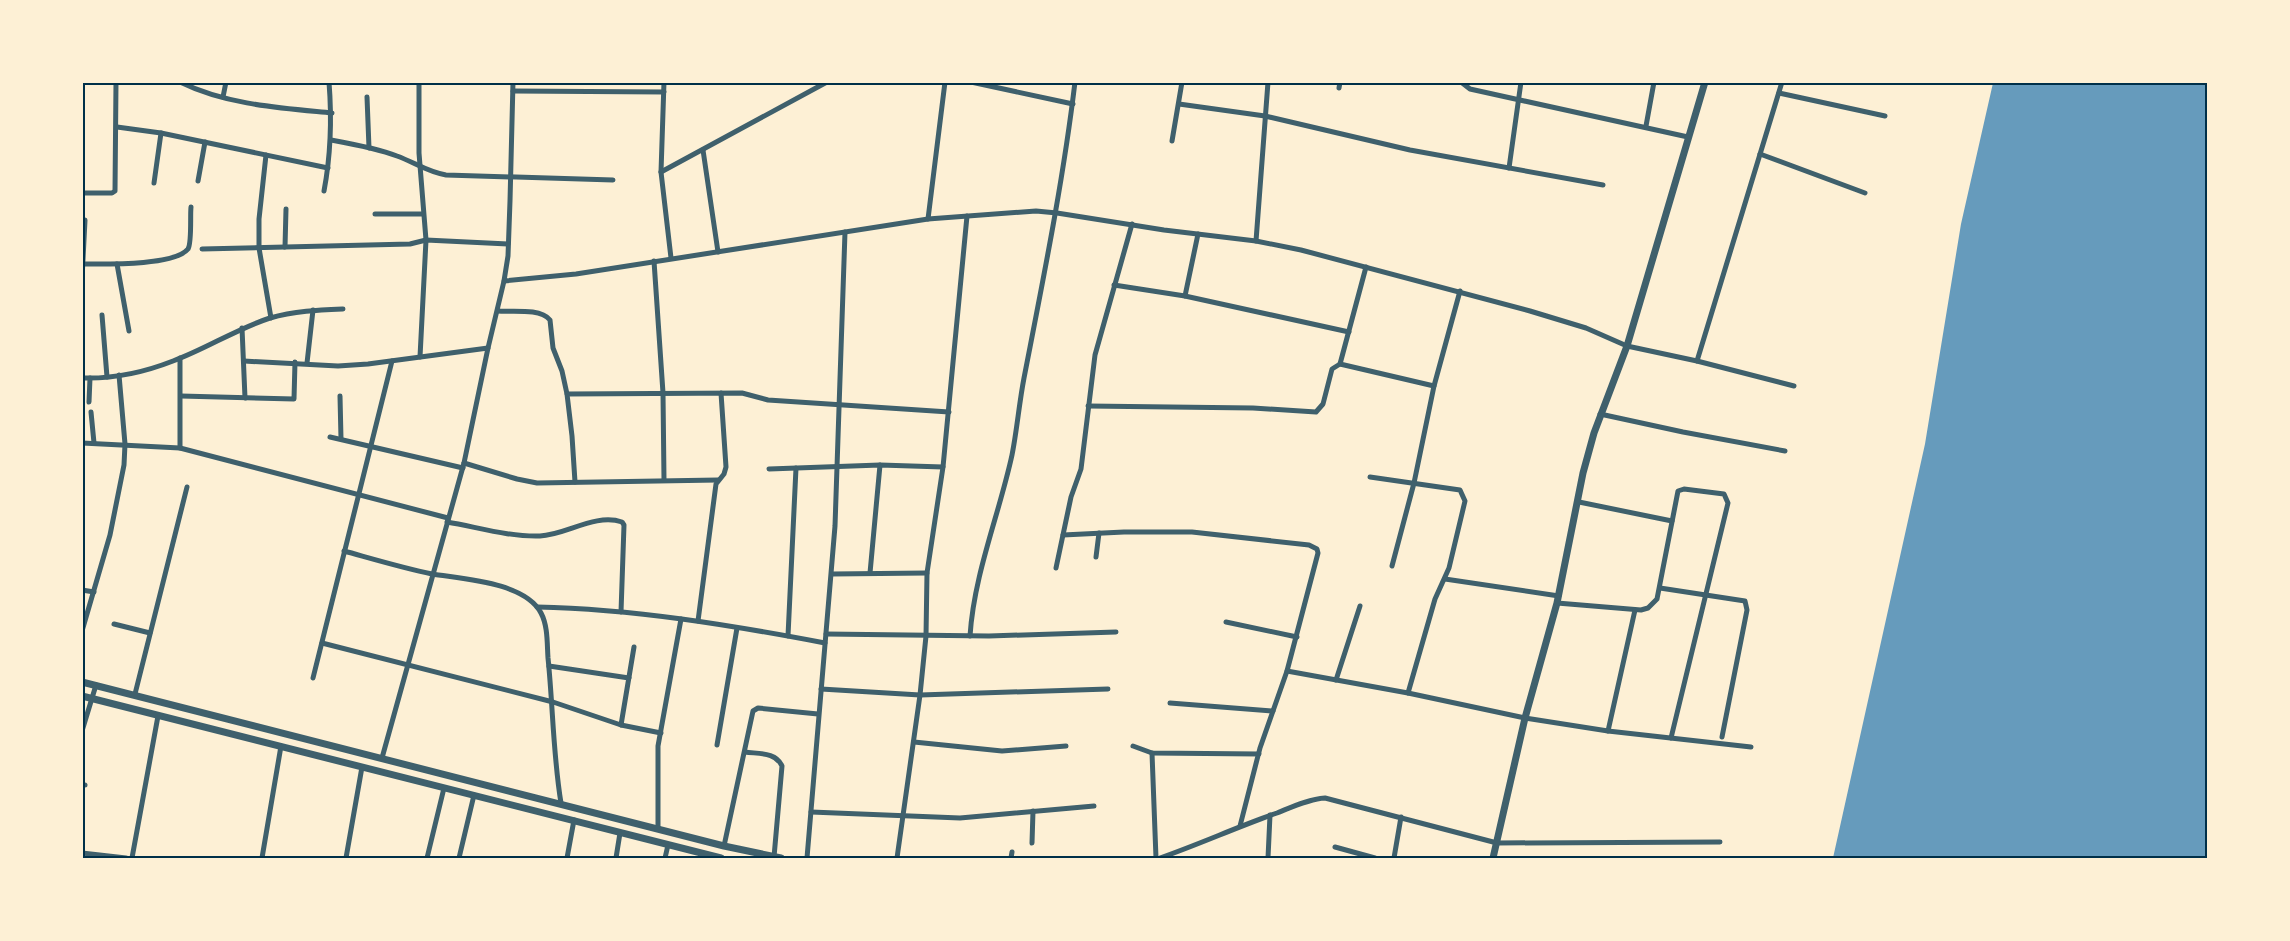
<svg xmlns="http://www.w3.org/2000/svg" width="2290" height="941" viewBox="0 0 2290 941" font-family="'DejaVu Sans',sans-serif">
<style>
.water{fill:#669bbc}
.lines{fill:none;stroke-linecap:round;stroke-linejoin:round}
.minor{stroke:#3f606c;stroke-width:5}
.tertiary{stroke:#3f606c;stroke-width:7}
.neatline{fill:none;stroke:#003049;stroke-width:2}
</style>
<rect width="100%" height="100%" fill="#fdf0d5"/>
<!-- water -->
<polygon class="water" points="1993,83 2207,83 2207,858 1833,858 1925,444 1961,224"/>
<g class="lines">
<!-- minor -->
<g class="minor">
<path d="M180,82C227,105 281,108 332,113"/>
<polyline points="664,82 661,172 671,258"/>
<polyline points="971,82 1073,104"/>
<polyline points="1461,82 1470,89 1688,137"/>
<polyline points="419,83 419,153 426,240 420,357"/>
<polyline points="1339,88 1340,82"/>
<polyline points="513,91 664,92"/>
<polyline points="1779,93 1885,116"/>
<polyline points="223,97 226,82"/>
<polyline points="367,97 369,148"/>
<polyline points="1179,104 1265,116 1410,150 1603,185"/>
<polyline points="1646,126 1654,82"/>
<polyline points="117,127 161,133 328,168"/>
<path d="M331,140C353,144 376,148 397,156C414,162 427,172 446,175L613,180"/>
<polyline points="1172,141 1182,82"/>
<polyline points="703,150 718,252"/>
<polyline points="1760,154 1865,193"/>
<polyline points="266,155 259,219 259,248 271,318"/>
<polyline points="1509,168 1521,82"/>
<polyline points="661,172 827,82"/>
<polyline points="198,181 205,142"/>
<polyline points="154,183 161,133"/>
<path d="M324,191C331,154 332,120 329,82"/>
<polyline points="82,193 112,193 115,191 116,82"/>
<polyline points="375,214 422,214"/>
<polyline points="928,219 945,82"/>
<polyline points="1256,241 1268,82"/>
<polyline points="285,247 286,209"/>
<polyline points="202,249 410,244 426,240 508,244"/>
<polyline points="654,261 663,393 664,480"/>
<path d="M82,264C104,264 174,266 188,249C192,243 190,215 191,207"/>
<polyline points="117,264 129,331"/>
<polyline points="82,279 85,220"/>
<polyline points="504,281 576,274 928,219 1036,211 1057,213 1164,230 1256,241 1301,250 1530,311 1586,328 1627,346 1697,361 1794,386"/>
<polyline points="1114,285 1185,296 1349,332"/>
<polyline points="1185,296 1198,234"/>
<path d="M498,311C513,312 540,308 550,320L553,348L562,371L567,394L572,436L575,482"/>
<polyline points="102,315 107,377"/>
<polyline points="242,328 245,398"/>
<polyline points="244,361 338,366 368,364 488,348"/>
<polyline points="1697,361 1782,82"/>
<polyline points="307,363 313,310"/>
<polyline points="1340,364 1366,267"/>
<path d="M82,378C113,379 145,372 173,361C206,349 236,329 270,318C294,311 319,310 343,309"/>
<polyline points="567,394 742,393 768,400 949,412"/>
<polyline points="181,396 294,399 295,362"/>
<polyline points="340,396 341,439"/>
<polyline points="89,402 90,378"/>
<polyline points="1088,406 1253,408 1316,412 1323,404 1332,369 1340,364 1434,386"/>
<polyline points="91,412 94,443"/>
<polyline points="1600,414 1683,432 1785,451"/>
<polyline points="330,437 463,468"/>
<polyline points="82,443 180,448 448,518"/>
<polyline points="180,448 180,358"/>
<polyline points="464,463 517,479 537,483 718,480"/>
<polyline points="769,469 880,465 943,467"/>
<polyline points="1370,477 1460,490 1465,501 1449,568 1435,599 1408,693"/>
<polyline points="1579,502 1672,521"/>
<path d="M447,522C477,527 509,537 540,536C566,535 595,513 622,522L624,525L621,612"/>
<polyline points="1063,535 1124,532 1192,532 1309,545 1317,549 1318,553 1287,671 1260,748 1240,826"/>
<path d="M344,551C373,559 403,568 432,574C462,579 525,582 541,613C548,626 547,644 548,658C553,706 553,755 561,803"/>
<polyline points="1096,557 1099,533"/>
<polyline points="1392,566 1414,483 1434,386 1460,291"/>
<polyline points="1056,568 1071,497 1081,469 1095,355 1132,224"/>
<polyline points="870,573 880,465"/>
<polyline points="832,574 927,573"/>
<polyline points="1445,579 1559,596"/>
<polyline points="1660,588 1745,601 1747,610 1722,737"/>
<polyline points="82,590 94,592"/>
<polyline points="1557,603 1641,610 1648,608 1657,599 1678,491 1684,489 1724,494 1728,503 1671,738"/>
<path d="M537,607C634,609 730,625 825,643"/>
<polyline points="698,621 716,484 724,474 726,467 721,393"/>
<polyline points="1226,622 1297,637"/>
<polyline points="114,624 150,633"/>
<polyline points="82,631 110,535 124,465 125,444 119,375"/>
<polyline points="826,634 989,636 1116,632"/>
<polyline points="788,636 796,468"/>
<path d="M970,636C974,574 999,515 1012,455C1017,430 1019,404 1024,378C1043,280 1063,182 1075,82"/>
<polyline points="322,643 553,702 621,725 661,733"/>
<polyline points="549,666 629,678"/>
<polyline points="1287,671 1408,693 1525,718 1608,731 1751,747"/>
<polyline points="313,678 392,361"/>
<polyline points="1336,680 1360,606"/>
<polyline points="821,689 920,695 1108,689"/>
<polyline points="135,694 187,487"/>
<polyline points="1170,703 1273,711"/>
<polyline points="621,725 634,647"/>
<polyline points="82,731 96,685"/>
<polyline points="1608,731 1635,610"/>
<polyline points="914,742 1002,751 1066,746"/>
<polyline points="717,745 737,628"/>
<polyline points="1133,746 1152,753 1259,754"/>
<path d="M745,752C759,754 776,752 782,766L774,857"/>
<polyline points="1152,753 1156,858"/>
<polyline points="382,758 464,463 488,348 504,281 508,256 510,201 513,82"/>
<polyline points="82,785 85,785"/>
<polyline points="811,812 960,818 1094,806"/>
<polyline points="658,828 658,746 681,619"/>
<polyline points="1032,843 1033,811"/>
<polyline points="724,846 753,711 758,708 818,714"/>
<polyline points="1335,847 1375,858"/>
<polyline points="82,853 126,858"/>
<polyline points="132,858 158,716"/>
<polyline points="262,858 281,746"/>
<polyline points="346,858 362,767"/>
<polyline points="427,858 444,788"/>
<polyline points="459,858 474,795"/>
<polyline points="567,858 574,820"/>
<polyline points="616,858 620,833"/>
<polyline points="665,858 668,845"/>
<polyline points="807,858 835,526 845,232"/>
<polyline points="897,858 920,695 926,636 927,573 943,467 967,216"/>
<polyline points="1011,858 1012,852"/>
<path d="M1160,858C1200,844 1237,827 1277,813C1292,807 1309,799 1325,798L1497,843L1720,842"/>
<polyline points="1268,858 1270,815"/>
<polyline points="1394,858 1401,817"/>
</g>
<!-- tertiary -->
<g class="tertiary">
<polyline points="82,682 724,846 781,858"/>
<polyline points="82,696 721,858"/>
<polyline points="1493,858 1525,718 1557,603 1583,473 1594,433 1627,346 1705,82"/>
</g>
</g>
<!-- border -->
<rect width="2290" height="941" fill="none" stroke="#fdf0d5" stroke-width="168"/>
<rect x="84" y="84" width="2122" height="773" class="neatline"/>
</svg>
